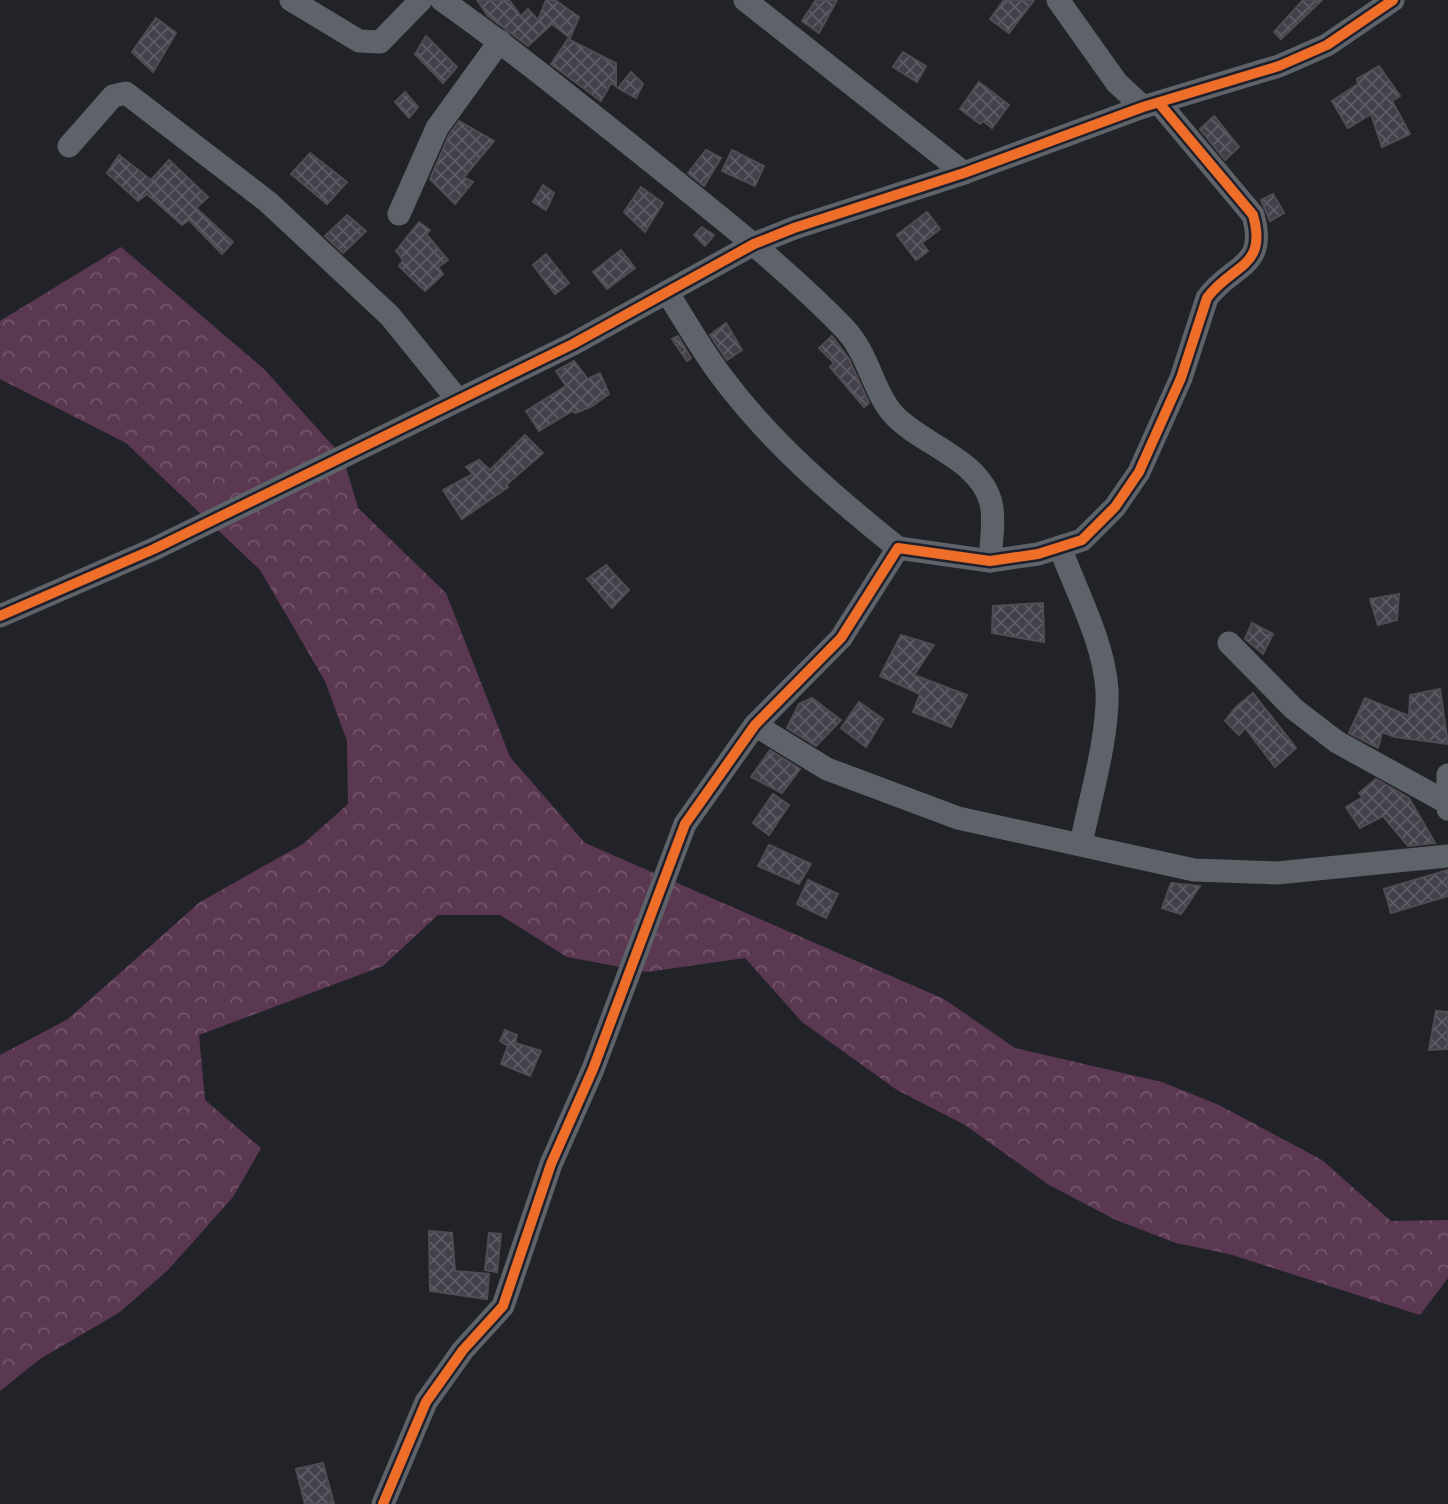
<svg xmlns="http://www.w3.org/2000/svg" width="1448" height="1504" viewBox="0 0 1448 1504" font-family="Merriweather,serif">
<style>
.forest{fill:url(#forest-crowns)}
.building{fill:url(#building-cross-hatch);stroke:#4f4d53;stroke-width:2}
.lines{fill:none;stroke-linecap:round;stroke-linejoin:round}
.minor{stroke:#5e6369;stroke-width:23}
.cycleway-casing{stroke:#1f202c;stroke-width:15}
.cycleway{stroke:#ee6e29;stroke-width:10}
</style>
<defs>
<pattern id="forest-crowns" width="20" height="18" patternUnits="userSpaceOnUse" patternTransform="scale(1.75)"><rect width="20" height="18" fill="#5b3852"/><path d="M2 6a3 3 0 1 1 6 0M12 15a3 3 0 1 1 6 0" fill="none" stroke="#72556b"/></pattern>
<pattern id="building-cross-hatch" width="8" height="8" patternUnits="userSpaceOnUse" patternTransform="scale(1.75)"><rect width="8" height="8" fill="#43404a"/><path d="M0 0l8 8M0 8l8-8" fill="none" stroke="#5e5c64"/></pattern>
</defs>
<rect width="100%" height="100%" fill="#222329"/>
<!-- forest -->
<polygon class="forest" points="121,247 264,369 343,457 358,508 446,593 510,757 585,843 944,999 1015,1048 1162,1082 1219,1105 1322,1160 1391,1221 1448,1220 1448,1278 1420,1315 1229,1254 1176,1243 1116,1220 1049,1185 965,1125 897,1090 802,1022 745,958 647,972 567,957 500,915 438,915 383,966 199,1035 205,1100 261,1148 233,1197 168,1270 120,1312 40,1359 0,1391 0,1055 68,1019 200,902 303,844 348,804 347,741 325,681 260,570 126,443 0,379 0,321"/>
<!-- building -->
<g class="building">
<polygon points="477,0 509,0 521,16 528,9 538,20 546,0 555,0 579,17 570,38 552,24 528,46 488,16"/>
<polygon points="816,0 837,0 819,33 802,21"/>
<polygon points="1004,0 1034,0 1009,33 990,19"/>
<polygon points="1303,0 1322,0 1281,39 1274,32"/>
<polygon points="156,18 176,33 153,72 132,52"/>
<polygon points="426,36 457,67 443,83 415,54"/>
<polygon points="568,39 616,63 616,86 611,83 601,101 551,64"/>
<polygon points="903,52 926,66 917,82 893,67"/>
<polygon points="1379,66 1400,96 1392,101 1410,134 1382,147 1371,114 1348,128 1332,101 1358,84 1357,79"/>
<polygon points="631,72 643,84 636,98 618,88"/>
<polygon points="979,82 1009,105 992,128 983,121 980,124 960,109"/>
<polygon points="405,92 418,107 409,118 395,102"/>
<polygon points="1214,116 1239,147 1225,160 1200,129"/>
<polygon points="459,121 494,141 464,177 473,182 455,204 430,179 449,135"/>
<polygon points="706,150 721,158 704,186 688,173"/>
<polygon points="732,150 764,166 755,186 722,171"/>
<polygon points="310,153 347,182 327,204 291,174"/>
<polygon points="119,155 151,180 169,160 208,197 196,208 233,242 222,254 189,220 182,225 147,194 138,201 107,173"/>
<polygon points="543,185 554,193 546,210 533,202"/>
<polygon points="641,187 663,203 645,232 624,212"/>
<polygon points="1273,194 1284,213 1270,221 1261,200"/>
<polygon points="927,212 940,229 922,243 928,251 916,260 897,235"/>
<polygon points="347,215 366,231 343,253 325,236"/>
<polygon points="419,222 430,230 426,234 448,260 438,267 443,274 425,291 399,266 403,260 396,251"/>
<polygon points="702,227 714,235 705,246 694,235"/>
<polygon points="621,250 635,268 607,289 593,272"/>
<polygon points="546,254 569,283 555,294 533,265"/>
<polygon points="726,323 742,350 727,360 710,335"/>
<polygon points="678,336 691,358 687,361 672,339"/>
<polygon points="832,336 849,359 869,403 864,407 830,367 834,363 819,348"/>
<polygon points="574,361 588,379 600,373 609,394 592,406 576,413 572,411 539,431 526,411 566,386 556,371"/>
<polygon points="525,435 543,453 506,485 508,487 462,519 443,490 473,474 466,467 479,460 490,470"/>
<polygon points="606,565 629,590 612,608 587,579"/>
<polygon points="1399,594 1397,620 1378,625 1370,599"/>
<polygon points="1043,603 1044,642 992,633 993,606"/>
<polygon points="1252,623 1273,634 1263,654 1245,639"/>
<polygon points="901,635 934,645 914,675 967,695 951,727 913,712 920,694 880,676"/>
<polygon points="1440,689 1448,744 1395,737 1382,732 1378,748 1349,733 1365,698 1409,716 1410,695"/>
<polygon points="1253,693 1296,748 1275,767 1245,728 1239,735 1225,721 1235,708"/>
<polygon points="812,698 841,720 816,746 787,728 799,704"/>
<polygon points="859,702 883,719 866,747 841,728"/>
<polygon points="770,750 800,769 782,793 751,777"/>
<polygon points="1376,779 1409,798 1435,843 1408,846 1383,816 1360,828 1346,807 1363,797 1359,793"/>
<polygon points="773,794 789,805 769,835 753,823"/>
<polygon points="769,845 811,864 799,884 758,866"/>
<polygon points="1448,870 1448,896 1391,913 1384,889"/>
<polygon points="808,880 838,894 826,918 797,904"/>
<polygon points="1171,883 1200,886 1181,914 1162,908"/>
<polygon points="1436,1011 1448,1012 1448,1049 1429,1050"/>
<polygon points="505,1030 517,1035 515,1043 541,1051 530,1076 501,1064 508,1046 500,1041"/>
<polygon points="429,1231 452,1233 455,1271 489,1274 487,1299 430,1291"/>
<polygon points="489,1233 501,1234 497,1272 485,1270"/>
<polygon points="323,1463 334,1504 305,1504 296,1469"/>
</g>
<g class="lines">
<!-- minor -->
<g class="minor">
<polyline points="291,0 359,41 380,42 421,0"/>
<path d="M442,0C513,50 580,105 648,159C715,213 784,266 844,328C869,354 873,392 894,415C922,445 980,459 991,503C995,520 991,543 990,561"/>
<polyline points="745,0 964,173"/>
<polyline points="1058,0 1117,83 1143,107"/>
<polyline points="69,146 113,96 126,93 268,202 390,316 458,400"/>
<polyline points="399,214 437,128 500,41"/>
<path d="M667,292C684,319 700,347 719,373C769,441 832,495 898,548"/>
<path d="M1060,547C1076,591 1104,642 1107,690C1109,735 1090,799 1081,844"/>
<polyline points="0,616 154,549 573,344 754,244 794,228 964,173 1143,107 1279,66 1327,45 1393,0"/>
<polyline points="1229,643 1294,709 1337,742 1446,802"/>
<polyline points="755,725 827,769 958,818 1194,870 1277,873 1448,856"/>
<polyline points="1448,775 1448,809"/>
<path d="M383,1504L426,1402L463,1350L503,1306L551,1164L593,1069L685,824L755,725L841,638L898,548L990,561L1038,554L1082,540L1115,507L1139,472L1181,378L1207,298C1232,264 1268,268 1253,215L1159,103"/>
</g>
<defs>
<g id="cycleway">
<polyline points="0,616 154,549 573,344 754,244 794,228 964,173 1143,107 1279,66 1327,45 1393,0"/>
<path d="M383,1504L426,1402L463,1350L503,1306L551,1164L593,1069L685,824L755,725L841,638L898,548L990,561L1038,554L1082,540L1115,507L1139,472L1181,378L1207,298C1232,264 1268,268 1253,215L1159,103"/>
</g>
</defs>
<!-- cycleway casing -->
<use href="#cycleway" class="cycleway-casing"/>
<!-- cycleway -->
<use href="#cycleway" class="cycleway"/>
</g>
</svg>
